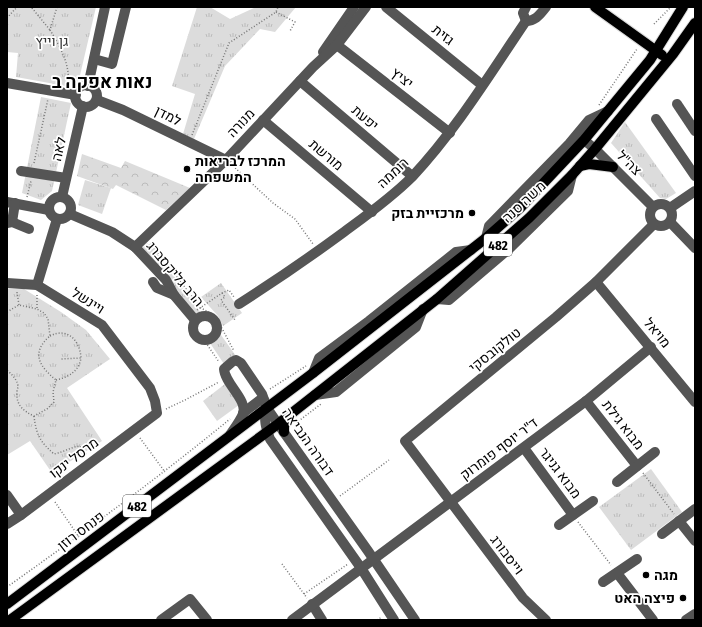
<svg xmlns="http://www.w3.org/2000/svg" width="702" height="627" viewBox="0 0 702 627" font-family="'Fira Sans Condensed',Heebo,sans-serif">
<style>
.grass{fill:url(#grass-tufts)}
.forest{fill:url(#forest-crowns)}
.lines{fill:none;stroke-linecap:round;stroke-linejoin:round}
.major-casing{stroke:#dbdbdb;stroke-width:12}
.path{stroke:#777;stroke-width:1.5;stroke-dasharray:1 2;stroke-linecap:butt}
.minor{stroke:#555;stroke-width:10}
.major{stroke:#000;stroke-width:10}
.poi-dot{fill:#000;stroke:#fff;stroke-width:1.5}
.labels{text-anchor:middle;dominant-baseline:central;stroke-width:3.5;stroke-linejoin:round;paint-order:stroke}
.shield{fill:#fff;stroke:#4c4c4c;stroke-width:1}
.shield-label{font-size:13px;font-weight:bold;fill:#000}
.street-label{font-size:14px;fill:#000;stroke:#fff}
.park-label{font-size:14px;fill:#333;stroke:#fff}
.poi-label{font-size:14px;font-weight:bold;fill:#000;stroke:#fff;text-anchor:start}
.district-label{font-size:18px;font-weight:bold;fill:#000;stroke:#fff}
</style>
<defs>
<pattern id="grass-tufts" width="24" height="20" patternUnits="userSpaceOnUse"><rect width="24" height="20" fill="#dcdcdc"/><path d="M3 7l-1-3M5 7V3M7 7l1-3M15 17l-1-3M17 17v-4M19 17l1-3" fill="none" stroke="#bbb"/></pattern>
<pattern id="forest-crowns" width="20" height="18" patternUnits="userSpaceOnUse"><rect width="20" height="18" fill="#dcdcdc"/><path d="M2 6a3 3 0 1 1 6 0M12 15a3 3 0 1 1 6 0" fill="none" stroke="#bbb"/></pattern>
</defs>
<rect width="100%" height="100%" fill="#fff"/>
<!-- grass -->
<g class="grass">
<polygon points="7,7 96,7 77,88 16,77 18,53 7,52"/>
<polygon points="197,7 210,7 230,19 256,7 296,7 275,32 260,29 225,66 194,139 183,134 195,94 172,86"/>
<polygon points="41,97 71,103 52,191 41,200 22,193"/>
<polygon points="625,122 676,193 666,199 660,198 611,143"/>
<polygon points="85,180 111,188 102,214 78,205"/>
<polygon points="147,243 159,256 201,313 195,316 141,249"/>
<polygon points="221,283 242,313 223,326 218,316 201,297"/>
<polygon points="7,289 24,289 61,312 86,330 110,359 67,388 102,441 52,473 30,441 7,455"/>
<polygon points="221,335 236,356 224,364 210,343 216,340"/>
<polygon points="225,384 239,405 217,421 203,401"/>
<polygon points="651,469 682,512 631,550 599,507"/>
</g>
<!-- forest -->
<polygon class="forest" points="82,154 121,168 125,161 190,188 166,210 116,185 113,189 77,176"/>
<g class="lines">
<defs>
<g id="major">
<polyline points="595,7 662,55"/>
<polyline points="580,166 589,164 613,167"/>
<polyline points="284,432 284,426 290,415"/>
<polyline points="7,604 313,373 486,238 520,208 584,140 650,60 683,7"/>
<polyline points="10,620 278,424 437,299 529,218 572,175 595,149 673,54 695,23"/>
</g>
</defs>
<!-- major casing -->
<use href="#major" class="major-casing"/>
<!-- path -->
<g class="path">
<polyline points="29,7 32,8 35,7"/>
<path d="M57,7L50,30C60,46 71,66 68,86"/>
<polyline points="32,8 50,30"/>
<polyline points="276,12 295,22 290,31"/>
<polyline points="7,18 17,7"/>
<polyline points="654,24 671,7"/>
<polyline points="70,77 82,79"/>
<polyline points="599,105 637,49"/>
<polyline points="192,135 229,43 276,12 278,7"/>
<polyline points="34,163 48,99"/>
<polyline points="233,166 273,203 295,219 313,244"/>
<polyline points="27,197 31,181"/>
<polyline points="150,244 162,258 201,308 212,314 218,321 234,351"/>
<polyline points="17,292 19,305"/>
<polyline points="222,293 225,297 221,300 235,320"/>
<polyline points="37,295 37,309"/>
<polyline points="197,310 222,293 229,290 234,297"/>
<path d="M7,312L19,305L37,309L44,313L48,319L50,336C30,353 40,367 56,380L53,392L54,402L47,409L34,416C23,411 16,405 17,392C17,390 18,388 18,386C17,379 12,375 7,370"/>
<path d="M50,336C67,327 80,340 81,358"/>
<polyline points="204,340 219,362"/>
<path d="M56,380C69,377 79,371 81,358L61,359"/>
<polyline points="270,389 306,366"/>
<polyline points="166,409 185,400 219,382"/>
<path d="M34,416C36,434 40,442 54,454C64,452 71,447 80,446L87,455"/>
<polyline points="296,423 321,404"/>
<polyline points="140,438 165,472"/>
<polyline points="643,473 674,514"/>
<polyline points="340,496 389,460"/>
<polyline points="55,502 79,537"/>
<polyline points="578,522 611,565"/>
<polyline points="282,564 307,598"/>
<path d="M7,587C83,533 158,478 230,419"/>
<polyline points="304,594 348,564"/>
<polyline points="377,620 382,617"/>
</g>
<!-- minor -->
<g class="minor">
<polyline points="386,7 482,85"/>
<path d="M526,7L523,13L526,21C536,21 540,14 546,7"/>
<polyline points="337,45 450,133"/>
<polyline points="323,52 354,7"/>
<polyline points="94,59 112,64 126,7"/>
<polyline points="300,81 412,176"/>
<polyline points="7,83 76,95"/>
<circle cx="86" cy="96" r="11"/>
<polyline points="88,86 105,7"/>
<polyline points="97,100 123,110 226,160"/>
<polyline points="677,104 695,131"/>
<polyline points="656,119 695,176"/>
<polyline points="263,120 372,212"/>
<polyline points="584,140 595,149 653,207"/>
<polyline points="21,171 66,178"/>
<circle cx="60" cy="208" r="11"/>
<polyline points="62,197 83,106"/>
<polyline points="7,202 49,210"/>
<circle cx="661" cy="215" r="11"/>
<polyline points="670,208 695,191"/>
<polyline points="70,214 112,232 135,247 166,280 174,295 195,320"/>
<polyline points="12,222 15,203"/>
<polyline points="670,222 695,248"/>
<polyline points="7,223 12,222 29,229"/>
<polyline points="486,238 489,226 569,144 589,120 608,111"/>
<polyline points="135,247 226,160 313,67 337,45 366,7"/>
<polyline points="153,282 157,288 174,295"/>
<polyline points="596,282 695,402"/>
<polyline points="7,283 37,285 102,325 150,388 155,401 157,413 21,515 7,524"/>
<polyline points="37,285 57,219"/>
<polyline points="437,299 449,300 510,248 568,191 572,175"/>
<path d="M239,304C275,281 310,257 344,232C367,215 391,198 412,177C456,130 490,74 526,21"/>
<circle cx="205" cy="328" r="12"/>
<polyline points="313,373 319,358 369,321 456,252 471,250"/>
<polyline points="315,395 336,392 416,327 423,309"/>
<polyline points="586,401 637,466"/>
<path d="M267,408C263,419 266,428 270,439L361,568L394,620"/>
<polyline points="243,413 260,400 264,400"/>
<path d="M230,435C234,429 240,421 243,414C248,400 225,384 224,369L232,362L236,360L241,363L262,394L267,408L278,424L368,551L415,620"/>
<polyline points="524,448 573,515"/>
<polyline points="617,482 655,452"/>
<polyline points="7,495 21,515"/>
<polyline points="679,521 695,541"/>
<polyline points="559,525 593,501"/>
<polyline points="662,534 695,509"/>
<polyline points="617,573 653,620"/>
<polyline points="603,582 637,559"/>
<polyline points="312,604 322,620"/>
<polyline points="161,620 190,599 207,620"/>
<polyline points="292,620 586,401 651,347"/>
<polyline points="546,620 523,598 405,441 556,317 596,282 654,224"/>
<polyline points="686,620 695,614"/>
</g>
<!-- major -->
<use href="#major" class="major"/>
</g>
<!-- markers -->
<g class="poi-dot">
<circle cx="187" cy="169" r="4"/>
<circle cx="472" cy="213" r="4"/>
<circle cx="646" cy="575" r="4"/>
<circle cx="683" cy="598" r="4"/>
</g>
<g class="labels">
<!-- shield labels -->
<g class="shield">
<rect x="484" y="234" width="28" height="22" rx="3"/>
<rect x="123" y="495" width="28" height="22" rx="3"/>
</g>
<g class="shield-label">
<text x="498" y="245">482</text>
<text x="137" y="506">482</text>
</g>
<!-- street labels -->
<g class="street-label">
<text transform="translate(443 35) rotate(39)">גזית</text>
<text transform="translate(402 78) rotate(38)">יציץ</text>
<text transform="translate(168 116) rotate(26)">למדן</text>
<text transform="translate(365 118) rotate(40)">יפעת</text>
<text transform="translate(241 123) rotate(-47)">מנורה</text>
<text transform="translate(59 149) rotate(-77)">לאה</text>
<text transform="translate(326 155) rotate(40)">מורשת</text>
<text transform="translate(629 163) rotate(45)">צה"ל</text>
<text transform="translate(393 173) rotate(-44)">רוממה</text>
<text transform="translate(524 202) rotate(-43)">משה סנה</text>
<text transform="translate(175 274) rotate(50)">הרב גליקסברג</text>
<text transform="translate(88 301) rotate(32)">ויינשל</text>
<text transform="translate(657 333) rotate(50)">מויאל</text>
<text transform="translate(495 350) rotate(-39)">טולקובסקי</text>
<text transform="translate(623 425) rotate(52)">מבוא גילת</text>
<text transform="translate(308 442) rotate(55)">דבורה הנביאה</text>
<text transform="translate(499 449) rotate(-37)">ד"ר יוסף פומרוק</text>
<text transform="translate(74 458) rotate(-37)">מרסל ינקו</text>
<text transform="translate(560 473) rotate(53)">מבוא גניגר</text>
<text transform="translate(81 531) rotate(-37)">פנחס רוזן</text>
<text transform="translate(507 555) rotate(53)">וייסבורג</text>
</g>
<!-- park labels -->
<g class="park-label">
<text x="52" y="41">גן וייץ</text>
</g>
<!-- poi labels -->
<g class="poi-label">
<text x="195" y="161">המרכז לבריאות<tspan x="195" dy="16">המשפחה</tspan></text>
<text x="464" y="213" text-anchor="end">מרכזיית בזק</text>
<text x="654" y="575">מגה</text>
<text x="675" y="598" text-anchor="end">פיצה האט</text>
</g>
<!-- district labels -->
<g class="district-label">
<text x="102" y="82">נאות אפקה ב</text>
</g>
</g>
<!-- border -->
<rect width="702" height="627" fill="none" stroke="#000000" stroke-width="16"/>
</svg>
